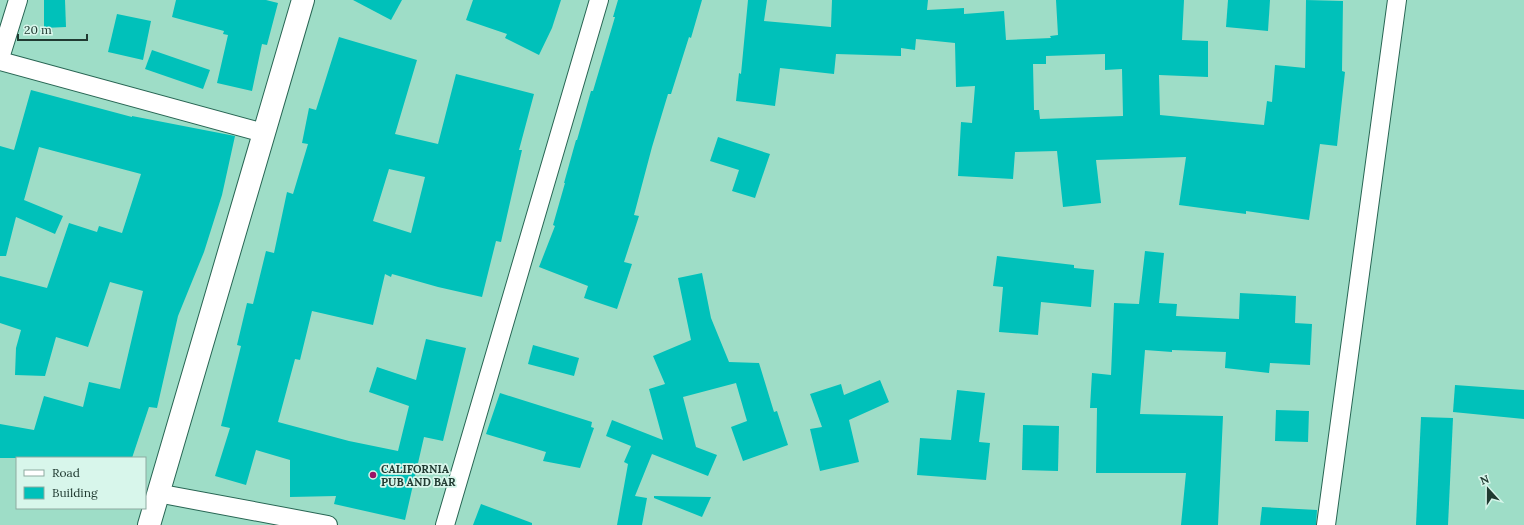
<svg xmlns="http://www.w3.org/2000/svg" width="1524" height="525" viewBox="0 0 1524 525" font-family="Lora,serif">
<style>
.building{fill:#00c1ba;fill-rule:evenodd}
.lines{fill:none;stroke-linecap:round;stroke-linejoin:round}
.minor-casing{stroke:#286654;stroke-width:20}
.secondary-casing{stroke:#286654;stroke-width:24}
.minor{stroke:#fff;stroke-width:18}
.secondary{stroke:#fff;stroke-width:22}
.poi-dot{fill:#9b1466;stroke:#d8f6eb;stroke-width:1.5}
.labels{text-anchor:middle;dominant-baseline:central;stroke-width:3.5;stroke-linejoin:round;paint-order:stroke}
.poi-label{font-size:11px;font-weight:bold;fill:#203a31;stroke:#d8f6eb;text-anchor:start}
</style>
<rect width="100%" height="100%" fill="#9eddc7"/>
<!-- building -->
<g class="building">
<polygon points="44,0 65,0 66,27 44,28"/>
<polygon points="176,0 266,0 278,3 267,45 262,44 252,91 217,83 228,35 223,34 224,31 172,17"/>
<polygon points="353,0 402,0 391,20"/>
<polygon points="473,0 561,0 552,28 539,55 505,38 507,34 466,20"/>
<polygon points="618,0 702,0 691,38 689,37 671,94 668,94 652,147 634,215 639,216 624,262 632,264 617,309 584,298 588,286 539,267 555,226 553,225 565,183 564,183 576,140 577,140 591,91 593,91 615,17 613,17"/>
<path d="M748,0H767L764,21L831,27L832,0H928L927,10L964,8V14L1004,11L1006,40L1051,38L1050,36L1058,35L1056,0H1184L1182,40L1208,41V77L1159,75L1160,115L1264,125L1267,101L1272,102L1275,65L1305,68L1306,0L1343,1L1342,71L1345,72L1337,146L1320,144L1309,220L1246,211V214L1179,205L1186,157L1096,160L1101,203L1063,207L1057,151L1015,152L1013,179L958,176L961,122L972,123L975,86L956,87L955,43L916,39L915,50L901,48V56L836,54L834,74L780,68L775,106L736,101L739,73L741,74ZM1105,54V70L1122,69L1123,116L1040,119L1039,110H1034L1033,64H1046V56Z"/>
<polygon points="1228,0 1270,0 1268,31 1226,27"/>
<polygon points="117,14 151,21 143,60 108,52"/>
<path d="M339,37L417,60L395,134L438,144L456,74L534,94L519,150H522L501,242L496,241L482,297L438,287L392,274L391,277L385,274L373,325L312,311L300,360L295,359L278,422L349,441L398,451L409,406L369,392L377,367L416,380L426,339L466,348L443,441L424,437L405,520L334,504L336,496L290,497V460L256,450L246,485L215,476L230,428L221,426L241,346L237,345L247,303L253,304L266,251L274,253L287,192L293,194L308,144L302,143L309,108L316,110ZM389,169L425,177L411,233L373,221Z"/>
<polygon points="152,50 210,70 203,89 145,69"/>
<polygon points="31,90 132,117 132,116 235,136 222,195 204,252 178,316 157,408 149,407 132,458 0,458 0,424 34,430 44,396 83,407 89,382 120,389 143,291 110,282 88,347 56,337 45,376 15,375 16,348 21,330 0,323 0,276 47,288 69,223 97,232 99,226 122,233 141,174 39,147 24,200 63,216 55,234 16,217 6,256 0,256 0,146 14,150"/>
<polygon points="718,137 770,154 755,198 732,191 739,170 710,161"/>
<polygon points="1145,251 1164,253 1159,303 1177,304 1176,316 1239,319 1240,293 1296,296 1295,323 1312,324 1310,365 1270,363 1269,373 1225,368 1226,352 1172,350 1172,352 1145,350 1140,414 1223,416 1218,525 1181,525 1186,473 1096,473 1097,408 1090,408 1092,373 1111,375 1114,303 1139,304"/>
<polygon points="997,256 1074,265 1074,268 1094,270 1091,307 1041,302 1038,335 999,332 1003,287 993,286"/>
<polygon points="702,273 711,318 729,362 759,363 774,412 777,411 788,445 743,461 731,427 747,421 736,383 683,397 696,447 717,455 708,476 652,454 635,496 647,498 642,525 617,525 628,464 624,462 631,446 606,436 612,420 663,440 649,389 665,384 653,356 691,340 678,278"/>
<polygon points="533,345 579,358 574,376 528,364"/>
<polygon points="880,380 889,402 849,420 859,462 820,471 810,429 822,427 810,394 841,384 844,395"/>
<polygon points="1455,385 1524,390 1524,419 1453,412"/>
<polygon points="957,390 985,393 979,442 990,443 986,480 917,475 920,438 951,440"/>
<polygon points="500,393 592,422 591,427 594,428 580,468 543,461 546,452 486,434"/>
<polygon points="1276,410 1309,411 1308,442 1275,441"/>
<polygon points="1421,417 1453,418 1448,525 1416,525"/>
<polygon points="1023,425 1059,426 1058,471 1022,470"/>
<polygon points="654,496 711,497 702,517 654,498"/>
<polygon points="481,504 532,523 532,525 473,525"/>
<polygon points="1262,507 1317,510 1316,525 1260,525"/>
</g>
<g class="lines">
<defs>
<g id="minor">
<polyline points="0,58 18,0"/>
<polyline points="0,61 264,133"/>
<polyline points="157,493 328,525"/>
<polyline points="445,525 599,0"/>
<polyline points="1326,525 1397,0"/>
</g>
<polyline id="secondary" points="149,525 303,0"/>
</defs>
<!-- minor casing -->
<use href="#minor" class="minor-casing"/>
<!-- secondary casing -->
<use href="#secondary" class="secondary-casing"/>
<!-- minor -->
<use href="#minor" class="minor"/>
<!-- secondary -->
<use href="#secondary" class="secondary"/>
</g>
<!-- markers -->
<circle class="poi-dot" cx="373" cy="475" r="4"/>
<g class="labels">
<!-- poi labels -->
<g class="poi-label">
<text x="381" y="469">CALIFORNIA<tspan x="381" dy="13">PUB AND BAR</tspan></text>
</g>
</g>
<!-- legend -->
<rect x="16" y="457" width="130" height="52" fill="#d8f6eb" stroke="#8eaba1"/>
<rect x="24" y="470" width="20" height="6" fill="#ffffff" stroke="#8eaba1"/>
<text x="52" y="477" font-size="12" fill="#203a31">Road</text>
<rect x="24" y="487" width="20" height="12" fill="#00c1ba" stroke="#8eaba1"/>
<text x="52" y="497" font-size="12" fill="#203a31">Building</text>
<!-- north arrow -->
<g transform="translate(1488 489) rotate(339)" stroke="#d8f6eb" stroke-width="3" paint-order="stroke">
<path d="M0-3L7 15L0 10L-7 15Z" fill="#203a31"/>
<text y="-6" font-size="11" font-weight="bold" text-anchor="middle" fill="#203a31">N</text>
</g>
<!-- scale -->
<path d="M18 34v6h69v-6" fill="none" stroke="#203a31" stroke-width="2"/>
<text x="24" y="34" font-size="12" fill="#203a31" stroke="#d8f6eb" stroke-width="3" paint-order="stroke">20 m</text>
</svg>
